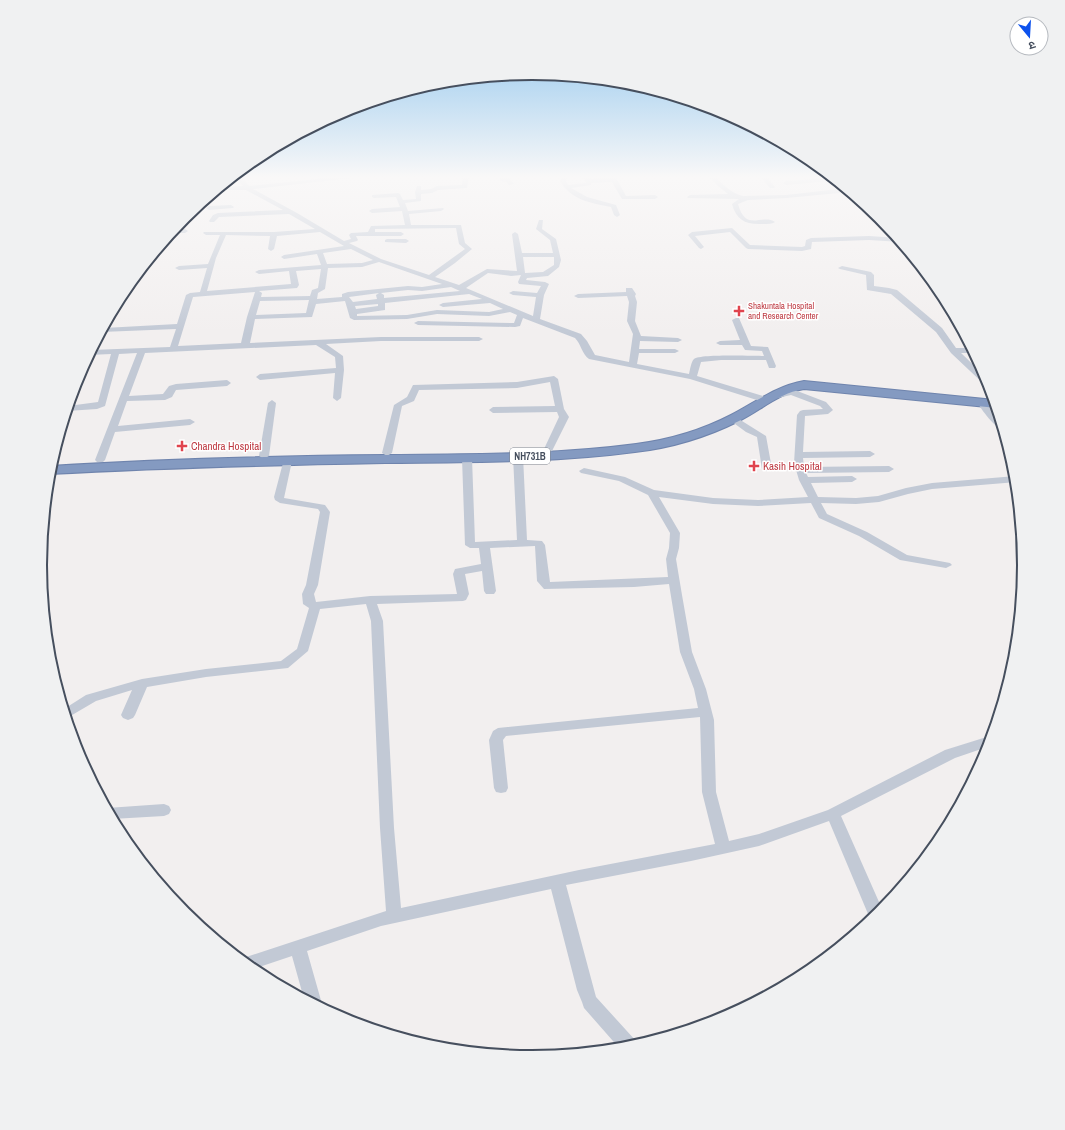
<svg xmlns="http://www.w3.org/2000/svg" width="1065" height="1130" viewBox="0 0 1065 1130" font-family="'Archivo Narrow','Noto Sans Devanagari',sans-serif">
<style>
.lines{fill:none;stroke-linecap:round;stroke-linejoin:round}
.highway-casing{stroke:#6f84ad;stroke-width:2}
.minor{fill:#c2c9d5;fill-rule:evenodd}
.highway{fill:#849ac1;fill-rule:evenodd}
.health-dot{fill:#e0444e;stroke:#fff;stroke-width:1.5}
.labels{text-anchor:middle;dominant-baseline:central;stroke-width:3;stroke-linejoin:round;paint-order:stroke}
.far-health-label{font-size:9px;fill:#be3a42;stroke:#fff;text-anchor:start}
.shield{fill:#fff;stroke:#7e848e;stroke-width:1}
.shield-label{font-size:10px;font-weight:bold;fill:#464f5e}
.health-label{font-size:11px;fill:#be3a42;stroke:#fff;text-anchor:start}
.rim{fill:none;stroke:#464f5e;stroke-width:2}
</style>
<rect width="100%" height="100%" fill="#f2efef"/>
<g class="lines">
<defs>
<path id="highway" d="M804,381L995,400L997,408L804,389C779,393 761,410 739,421C707,437 670,448 635,452C553,463 468,462 385,463C273,465 161,468 49,474L50,466C162,459 274,456 385,455C469,454 553,455 636,444C668,440 702,430 731,415C756,402 776,386 804,381Z"/>
</defs>
<!-- highway casing -->
<use href="#highway" class="highway-casing"/>
<!-- minor -->
<g class="minor">
<path d="M234,176H240L249,186L346,176H369L253,189L297,213L344,241L351,239L349,235L351,233L368,232L371,226L405,225L402,211L372,213L369,211L372,209L400,207L396,197L374,198L372,197V195L398,193L400,194L403,200L416,199L415,192L417,186H421V190L431,189L437,186L462,185L463,176H469L467,188L438,190L432,193L421,194V201L405,203L408,211L443,208L444,209L441,211L409,214L411,225H461L465,243L472,249L455,263L435,277L459,285L487,269L517,271L512,234L515,232L518,234L522,253H553L550,240L536,229L539,220H543L542,229L556,239L561,260L559,267L548,276L527,278L526,280L545,282L549,284L544,295L540,319L581,334L587,341L595,355L629,362L633,334L627,321L629,302L627,296L578,298L574,296L578,294L626,292V288H632L636,294L635,296L637,302L635,321L641,336L678,338L682,340L678,342L640,341L639,349H675L679,351L675,353H639L637,364L689,374C690,370 691,362 694,359C700,354 753,356 764,356L762,351L745,350L742,345H720L716,343L720,341L740,340L732,320L736,318H739L751,346L768,347L776,366L775,368H769L766,360H721L701,362L697,376L763,396L764,398L760,401L690,379L589,359C582,354 581,344 575,338L523,318L520,326L515,327L418,325L414,323L418,321L514,323L517,315L510,312L489,316L437,314L407,319L354,320L350,318L345,301L316,304L312,317L255,319L250,343L381,337H479L483,339L479,341H381L326,344L343,356L344,370L341,398L337,401L333,398L335,373L260,380L256,377L260,374L336,368L335,357L316,345L145,353L129,396L163,394L169,386L176,384L227,380L231,383L227,386L176,390L172,397L165,400L127,401L118,426L190,419L195,422L190,425L115,432L105,460L103,462H97L95,460L137,353L119,354L105,406L97,409L67,411L68,406L98,402L111,354L89,355L91,350L170,347L176,329L101,332L104,328L177,324L186,295L190,293L200,292L207,268L179,270L175,268L179,266L208,264L220,235H206L203,233L204,232H274L315,229L289,214L219,217L214,222H210L209,221L213,215L218,213L283,210L246,190H216L220,187L243,186ZM456,228L459,244L465,249L429,275L381,259L349,243L357,241L358,240L356,236H401L404,234L401,232H375V229ZM320,232L344,246L284,255L281,257L284,259L317,254L321,265L259,270L255,272L259,274L289,271L291,284L207,291L216,258L226,235L270,236L268,249L271,251L274,249L277,236ZM351,249L373,260L362,263L327,264L323,253ZM523,257H554V265L543,272L525,273ZM379,262L442,284L422,287L408,286L348,292L342,294V297L317,299L318,293L325,289L328,268L362,267ZM321,269L318,288L312,290L310,296L261,297L262,293L259,291L297,288L299,285L296,271ZM488,273L511,276L521,275L518,282L519,284L541,286L537,293L513,291L509,293L513,295L536,297L533,316L466,288ZM451,287L460,291L384,298V295L381,293L408,290L422,291ZM255,292L247,317L241,343L178,346L193,297ZM379,293L376,295L377,299L353,302L349,297ZM469,294L482,299L443,303L439,305L443,307L490,303L503,309L489,312L437,310L407,315L357,316V314L385,310V303ZM309,300L306,313L256,315L260,301ZM378,304V306L356,309L355,306Z"/>
<polygon points="498,176 510,179 514,184 509,185 506,182 501,181"/>
<path d="M562,176H568L566,181L568,185L586,183L583,176H589L590,179L610,178L609,176H615L626,196L655,195L658,197L655,199H622L612,182L591,183V185L571,188L587,197L616,205L620,215L617,217L614,215L611,207C591,203 571,200 560,181Z"/>
<path d="M709,176H715C723,185 731,193 743,196L786,195L839,189L842,191L839,193L786,198L748,200L738,204C746,233 762,213 775,222C772,224 768,224 763,224C746,225 736,220 732,204L739,199L688,198L687,197L690,195L728,194L718,186Z"/>
<polygon points="760,176 766,176 775,187 774,188 770,188"/>
<polygon points="828,178 830,179 830,181 786,185 783,183 786,181"/>
<polygon points="231,205 234,207 233,208 209,210 206,208 209,206"/>
<polygon points="187,214 195,216 192,218 184,218"/>
<polygon points="732,228 750,245 802,247 805,246 806,240 811,238 869,236 898,238 901,242 869,240 812,242 811,249 802,251 748,249 746,248 730,232 695,236 704,247 701,249 699,248 688,235 692,232"/>
<polygon points="174,229 185,229 188,231 185,233 171,233"/>
<polygon points="387,239 406,239 409,241 406,243 385,242 385,240"/>
<polygon points="842,266 871,272 874,275 874,286 889,288 897,290 942,328 956,348 973,348 975,353 961,353 988,379 991,387 987,387 951,353 936,332 891,294 867,290 866,275 840,269 838,268"/>
<polygon points="554,376 558,379 564,409 569,417 552,451 549,452 544,449 559,417 557,412 493,413 489,410 493,407 555,406 550,382 517,388 419,390 414,401 402,406 392,453 387,456 382,453 394,405 407,397 413,385 517,382"/>
<path d="M792,389L826,402L833,410L828,414L805,416L803,452L870,451L875,454L870,457L803,458L804,467L889,466L894,469L889,472L806,473L808,477L852,476L857,479L852,482L811,483L818,497L856,498L878,496L906,488L932,483L1016,476L1017,482L932,489L908,494L879,502L856,504L821,503L827,514L867,532L907,555L950,563L952,565L946,568L900,560L859,536L819,518L811,503L758,506L713,504L659,497L680,533L679,548L676,559L682,595L692,652L706,689L714,720L716,792L729,841L759,834L828,810L945,750L993,735L990,746L955,758L841,816L883,911L871,921L829,821L759,846L691,861L566,885L596,997L636,1041L638,1045L620,1049L584,1008L582,1002L577,990L551,889L381,926L307,951L322,1004L321,1008L304,999L292,956L253,969L240,959L386,911L380,828L371,621L366,604L320,609L308,651L288,668L206,677L147,687L135,715L133,718L128,720L123,718L121,715L132,690L96,701L67,718L64,709L86,695L142,679L206,669L281,661L297,649L309,608L303,604L302,594L306,585L320,512L318,509L280,503L275,500L274,497L284,459L287,458L292,461L284,498L325,505L330,512L318,585L314,594L316,602L370,596L457,594L453,574L455,569L481,564L479,548H470L465,545L462,458L467,455L472,458L475,542L517,540L513,456L518,453L523,456L527,540L542,541L545,545L550,582L668,577L666,559L669,548L670,533L648,495L619,481L581,473L579,471L584,468L625,477L654,490L713,498L758,500L808,497L799,480L794,463L797,415L800,411L803,410L823,409L820,406L791,395L777,398L773,395L774,393ZM535,546L537,581L544,589L634,587L669,584L680,652L694,689L698,708L498,728L493,731L489,740L494,788L496,792L501,793L506,792L508,788L503,740L506,736L700,717L702,792L715,844L579,870L401,908L394,828L383,621L377,604L463,601L466,600L469,594L465,574L482,571L484,591L486,594H494L496,591L490,548Z"/>
<polygon points="990,392 992,392 995,403 991,406 987,403"/>
<path d="M981,399L984,400L1001,419L1004,430C994,428 982,410 977,402Z"/>
<polygon points="272,400 276,403 269,456 264,459 259,456 268,403"/>
<polygon points="734,416 766,436 772,469 770,471 764,471 762,469 757,437 746,432 731,421 729,419"/>
<polygon points="164,804 169,806 171,810 169,814 164,816 112,819 107,808"/>
</g>
<!-- highway -->
<use href="#highway" class="highway"/>
</g>
<!-- sky -->
<linearGradient id="sky" x2="0" y2="1"><stop stop-color="#80beec"/><stop offset="0.53" stop-color="#f9f8f8"/><stop offset="1" stop-color="#f9f8f8" stop-opacity="0"/></linearGradient>
<rect width="1065" height="334" fill="url(#sky)"/>
<!-- markers -->
<g class="health-dot">
<path d="M737 305h4v4h4v4h-4v4h-4v-4h-4v-4h4z"/>
<path d="M180 440h4v4h4v4h-4v4h-4v-4h-4v-4h4z"/>
<path d="M752 460h4v4h4v4h-4v4h-4v-4h-4v-4h4z"/>
</g>
<g class="labels">
<!-- far-health labels -->
<g class="far-health-label">
<text x="748" y="306">Shakuntala Hospital<tspan x="748" dy="10">and Research Center</tspan></text>
</g>
<!-- shield labels -->
<rect class="shield" x="510" y="448" width="40" height="16" rx="3"/>
<g class="shield-label">
<text x="530" y="456">NH731B</text>
</g>
<!-- health labels -->
<g class="health-label">
<text x="191" y="446">Chandra Hospital</text>
<text x="763" y="466">Kasih Hospital</text>
</g>
</g>
<!-- crop -->
<path d="M0 0H1065V1130H0ZM47 565a485 485 0 1 1 970 0a485 485 0 1 1-970 0Z" fill="#f0f1f2" fill-rule="evenodd"/>
<path class="rim" d="M47 565a485 485 0 1 1 970 0a485 485 0 1 1-970 0Z"/>
<!-- north arrow -->
<g transform="translate(1029 36) rotate(162)"><circle r="19" fill="#ffffff" stroke="#b5b9bf"/>
<path d="M0-3L7 15L0 10L-7 15Z" fill="#0d52ed"/>
<text y="-6" font-size="11" font-weight="bold" text-anchor="middle" fill="#464f5e">उ</text>
</g>
</svg>
